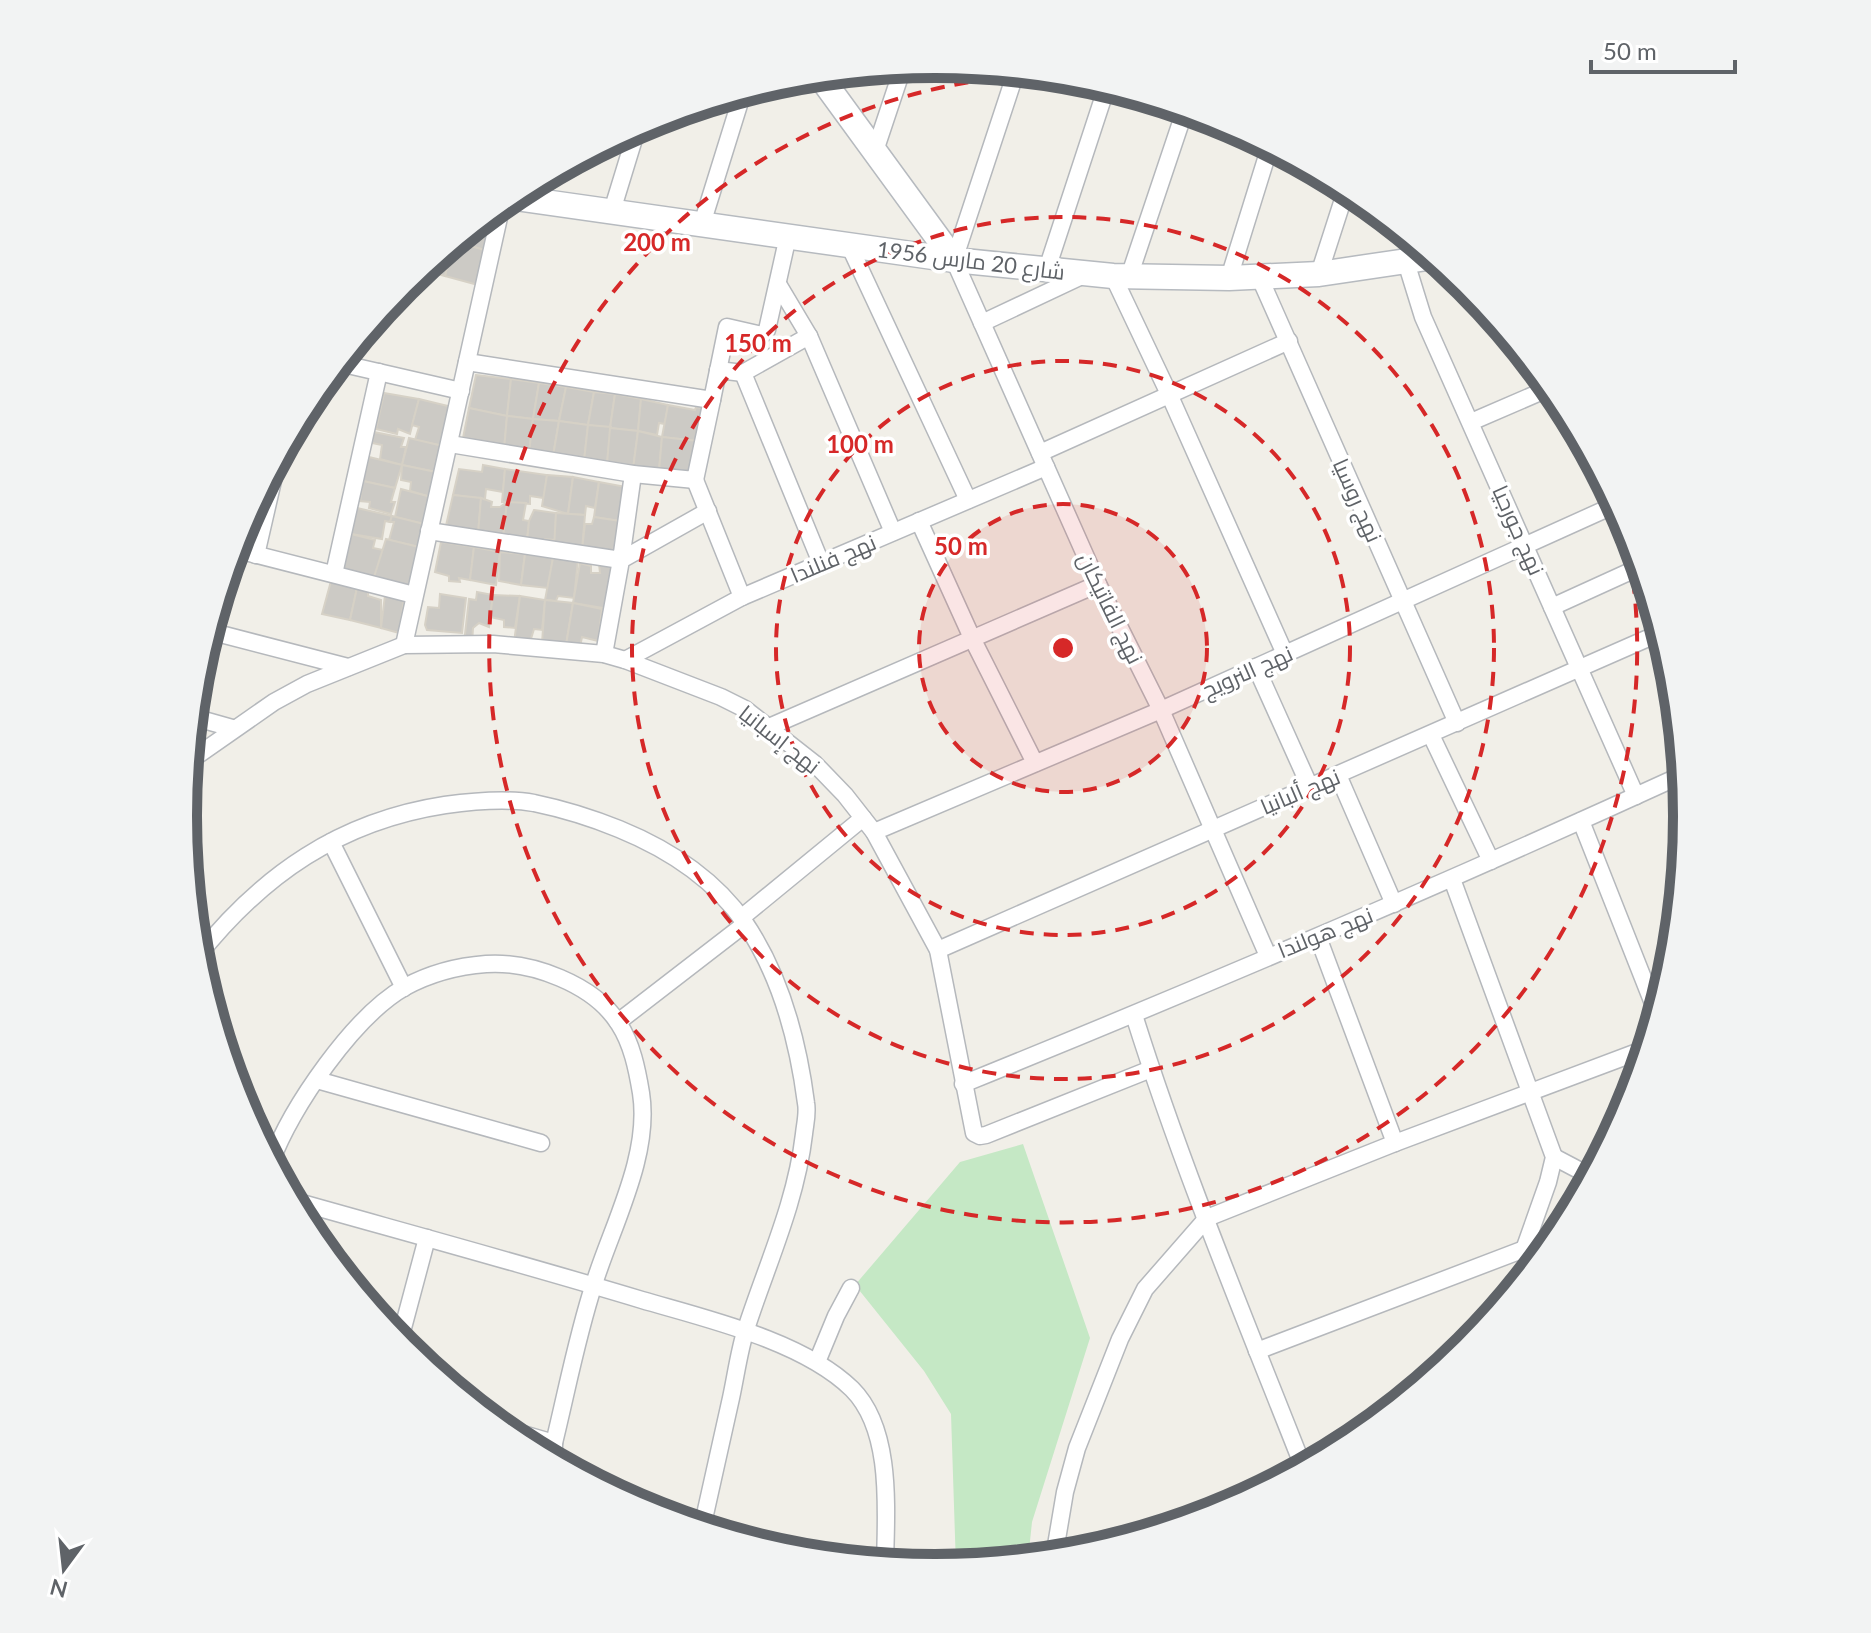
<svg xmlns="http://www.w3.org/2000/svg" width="1871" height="1633" viewBox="0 0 1871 1633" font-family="Lato,Cairo,sans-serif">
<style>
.green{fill:#c5e8c5}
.building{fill:#cccac5;stroke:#d6d1c6;stroke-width:2}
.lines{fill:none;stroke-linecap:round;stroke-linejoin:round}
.street-casing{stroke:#b5b8bc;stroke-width:19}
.secondary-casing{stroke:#b6babf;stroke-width:27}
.street{stroke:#fff;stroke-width:16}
.secondary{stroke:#fff;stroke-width:24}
.ring{fill:none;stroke:#d62828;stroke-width:4;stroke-dasharray:14 10}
.labels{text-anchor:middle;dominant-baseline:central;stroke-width:7;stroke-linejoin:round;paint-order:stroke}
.street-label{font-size:22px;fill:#5f6368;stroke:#fff}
.rim{fill:none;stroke:#5f6368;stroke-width:10}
.centre{fill:#d62828;stroke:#fff;stroke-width:4}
.ring-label{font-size:24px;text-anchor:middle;font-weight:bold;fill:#d62828;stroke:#fff;stroke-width:7;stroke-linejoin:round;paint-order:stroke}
</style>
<rect width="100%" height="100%" fill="#f1efe8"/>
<!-- green -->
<polygon class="green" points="1023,1144 1090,1338 1032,1522 1028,1560 956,1567 951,1414 924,1371 855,1285 960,1162"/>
<!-- building -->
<g class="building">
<polygon points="487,216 491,216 485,250 455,242"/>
<polygon points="455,242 485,250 478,285 445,276 452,245"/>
<polygon points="452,245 445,276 421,270"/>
<polygon points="476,375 511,379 507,416 469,408"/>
<polygon points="511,379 539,383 533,419 507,416"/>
<polygon points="539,383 566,387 559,421 533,419"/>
<polygon points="566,387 594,392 588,425 559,421"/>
<polygon points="594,392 615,394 610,428 588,425"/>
<polygon points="384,393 419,399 410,434 398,429 397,434 376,429"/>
<polygon points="615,394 641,399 638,431 610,428"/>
<polygon points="419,399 452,407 443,446 415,440 419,427 412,425"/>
<polygon points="641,399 668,405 665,424 659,423 657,435 638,431"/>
<polygon points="668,405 695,410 696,407 702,408 698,441 662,437"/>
<polygon points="469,408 507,416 504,450 462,443"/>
<polygon points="507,416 533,419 529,453 504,450"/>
<polygon points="533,419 559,421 553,456 529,453"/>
<polygon points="559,421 588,425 584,461 553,456"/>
<polygon points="588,425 611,427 607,464 584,461"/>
<polygon points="610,428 638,431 633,469 607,464"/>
<polygon points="638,431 662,437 659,471 633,469"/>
<polygon points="374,432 404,438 401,447 406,447 402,465 380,459 382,445 372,443"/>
<polygon points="662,437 698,441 689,475 659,471"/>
<polygon points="409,438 443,446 436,472 402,465"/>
<polygon points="369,457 402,465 395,488 363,481"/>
<polygon points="402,465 436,472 431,497 410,491 411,482 401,480"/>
<polygon points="483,465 505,469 503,492 486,489 485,499 453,495 459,469 482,472"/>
<polygon points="505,469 547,475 544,498 530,496 530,504 502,502"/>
<polygon points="547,475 573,477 568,514 542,506"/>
<polygon points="573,477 599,482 595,508 586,506 585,515 568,514"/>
<polygon points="363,481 395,488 391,502 395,502 391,514 369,508 370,502 360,501"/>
<polygon points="599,482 626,487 620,521 594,517"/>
<polygon points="401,489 431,497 424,524 395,517"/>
<polygon points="453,495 481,498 478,534 445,530"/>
<polygon points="481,498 492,502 491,507 500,507 507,502 503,538 478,534"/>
<polygon points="507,502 526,503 523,520 529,521 527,540 503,538"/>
<polygon points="357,508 392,516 390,522 385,521 382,539 351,534"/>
<polygon points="534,510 556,513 555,540 545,539 545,546 527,542 529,521"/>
<polygon points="556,513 585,515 582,550 554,548"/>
<polygon points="392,516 424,524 419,547 389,540 394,522 390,522"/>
<polygon points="594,517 620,521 616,557 582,550 585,524 592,524"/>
<polygon points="351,534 375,540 373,548 383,550 376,578 342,571"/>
<polygon points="386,539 419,547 410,586 374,577"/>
<polygon points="441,542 474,547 470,580 459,578 460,582 449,581 449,576 435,572"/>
<polygon points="474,547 500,552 496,585 470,580"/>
<polygon points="500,552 525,554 521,585 499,581"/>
<polygon points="525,554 553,558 548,588 521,585"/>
<polygon points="553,558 578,560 574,598 558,596 556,601 545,600"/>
<polygon points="580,563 591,566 591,573 600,573 599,564 614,566 609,609 573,603"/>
<polygon points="331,581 357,588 350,620 322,614"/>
<polygon points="357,588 368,590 368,596 381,600 381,628 350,620"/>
<polygon points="477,592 493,595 489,627 479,623 473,628 472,644 464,643 469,599 476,600"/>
<polygon points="440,594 466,598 462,633 427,630 425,625 428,607 439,608"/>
<polygon points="385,595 404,600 399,633 381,628"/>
<polygon points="493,595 520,596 515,628 504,627 504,620 490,617"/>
<polygon points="520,596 545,600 542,630 534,629 530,642 514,643"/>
<polygon points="545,600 573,603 566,645 542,643"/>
<polygon points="573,603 602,609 598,641 582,637 580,647 566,645"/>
</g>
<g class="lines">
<defs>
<g id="street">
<polyline points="1016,72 954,260 1098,584 1161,710 1268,956"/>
<polyline points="874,154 903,67"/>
<polyline points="612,211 638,126"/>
<polyline points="702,224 743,92"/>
<polyline points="1413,240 1406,262 1423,317 1636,796"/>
<polyline points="849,245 968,500"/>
<polyline points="1047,269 1107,86"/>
<polyline points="1319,274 1347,187"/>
<polyline points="1113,276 1169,394 1285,654"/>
<polyline points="1259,276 1457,723"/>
<polyline points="1129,277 1185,110"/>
<polyline points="1229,278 1270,146"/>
<polyline points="778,284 809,336 893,532"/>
<polyline points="982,323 1086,274"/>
<polyline points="467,362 712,400 727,327 762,335 767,330 788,236"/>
<polyline points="339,363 461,391"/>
<polyline points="718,370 743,373 809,336"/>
<polyline points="743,373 821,563"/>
<polyline points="1471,422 1552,387"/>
<polyline points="450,444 633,474 695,480 712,400"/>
<polyline points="1040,453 1289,341"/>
<polyline points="695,480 742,597"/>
<polyline points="919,521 972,638 1035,763"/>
<polyline points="429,531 621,560 633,474"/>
<polyline points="234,549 414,595"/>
<polyline points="256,555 278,459"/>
<polyline points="334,574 379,372"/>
<polyline points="1552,607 1642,566"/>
<polyline points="209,631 348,667"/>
<polyline points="404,645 502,204"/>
<polyline points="604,654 621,560 708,511"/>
<polyline points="625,660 742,597 1046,467"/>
<polyline points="1256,667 1310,787"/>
<polyline points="193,717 232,728"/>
<polyline points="769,727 1098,584"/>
<polyline points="1431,735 1491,861"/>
<polyline points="188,762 274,702 307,684 404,645 493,644 604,654 625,660 721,697 745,709 815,764 845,795 874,832 938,950 974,1133 980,1136 986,1135 1151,1069"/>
<polyline points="1338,775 1394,904"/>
<polyline points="1581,821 1658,1016"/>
<polyline points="874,832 1161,710 1617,504"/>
<polyline points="331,842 404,988"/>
<polyline points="1452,879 1554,1157 1548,1182 1525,1247"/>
<polyline points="741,918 863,818"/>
<polyline points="1318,937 1395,1143"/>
<polyline points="938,950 1662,632"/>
<path d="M197,957C262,875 340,821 445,805C474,801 506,798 534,803C563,809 592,818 619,829C668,849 715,880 745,923C781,976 798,1041 806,1103C808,1113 805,1124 804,1134C796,1203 767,1264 746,1329C739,1351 736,1375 731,1398C721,1441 712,1485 702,1528"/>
<path d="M1134,1015C1182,1168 1245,1319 1304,1469"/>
<polyline points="618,1022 745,924"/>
<polyline points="317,1080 541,1143"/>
<path d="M963,1084C1205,986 1446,883 1684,774"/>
<polyline points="1554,1157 1592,1177"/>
<path d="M271,1162C291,1107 354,1016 405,987C429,974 459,966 486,964C531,961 594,984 619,1024C632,1044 637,1069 641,1093C651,1155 612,1226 594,1284C577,1336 567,1390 554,1443V1462"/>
<path d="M291,1200C408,1233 526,1265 642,1300C707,1319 803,1341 852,1389C893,1430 886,1511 885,1564"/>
<polyline points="399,1343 427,1238"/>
<polyline points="1257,1351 1561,1235"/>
<polyline points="817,1362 836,1316 851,1288"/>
<polyline points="499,1427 554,1443"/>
<polyline points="1054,1557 1065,1492 1077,1448 1120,1339 1145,1289 1207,1218 1395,1143 1648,1048"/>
</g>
<g id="secondary">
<polyline points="819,75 954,260"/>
<polyline points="509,197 954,260 1113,276 1229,278 1319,274 1434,257"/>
</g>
</defs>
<!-- street casing -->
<use href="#street" class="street-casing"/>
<!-- secondary casing -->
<use href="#secondary" class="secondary-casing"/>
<!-- street -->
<use href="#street" class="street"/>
<!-- secondary -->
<use href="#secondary" class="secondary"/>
</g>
<!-- distance rings -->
<circle cx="1063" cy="648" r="144" fill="#d62828" fill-opacity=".12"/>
<g class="ring">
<circle cx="1063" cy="648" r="144"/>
<circle cx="1063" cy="648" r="287"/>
<circle cx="1063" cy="648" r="431"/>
<path d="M1620 509A574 574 0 1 1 1038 75"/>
</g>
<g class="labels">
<!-- street labels -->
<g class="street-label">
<text transform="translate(971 260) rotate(7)">شارع 20 مارس 1956</text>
<text transform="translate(1358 500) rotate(66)">نهج روسيا</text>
<text transform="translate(1519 530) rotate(66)">نهج جورجيا</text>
<text transform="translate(833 558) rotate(-23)">نهج فنلندا</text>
<text transform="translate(1111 608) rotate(64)">نهج الفاتيكان</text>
<text transform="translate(1247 671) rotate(-24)">نهج النرويج</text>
<text transform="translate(780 739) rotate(38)">نهج إسبانيا</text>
<text transform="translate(1300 791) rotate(-23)">نهج ألبانيا</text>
<text transform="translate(1325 932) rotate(-22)">نهج هولندا</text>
</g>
</g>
<!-- crop -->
<path d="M0 0H1871V1633H0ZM197 816a738 738 0 1 1 1476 0a738 738 0 1 1-1476 0Z" fill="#f2f3f3" fill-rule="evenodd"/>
<path class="rim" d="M197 816a738 738 0 1 1 1476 0a738 738 0 1 1-1476 0Z"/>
<circle cx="1063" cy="648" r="12" class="centre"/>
<g class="ring-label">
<text x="657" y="251">200 m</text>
<text x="758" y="352">150 m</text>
<text x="860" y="453">100 m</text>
<text x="961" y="555">50 m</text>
</g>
<!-- north arrow -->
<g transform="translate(64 1569) rotate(195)" stroke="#ffffff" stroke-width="6" paint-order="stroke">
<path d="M0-6L14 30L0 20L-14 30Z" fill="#5f6368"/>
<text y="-12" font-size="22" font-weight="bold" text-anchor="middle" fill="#5f6368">N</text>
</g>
<!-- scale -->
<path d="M1591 60v12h144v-12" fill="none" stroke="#5f6368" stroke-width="4"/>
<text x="1603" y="60" font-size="24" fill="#5f6368" stroke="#ffffff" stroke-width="6" paint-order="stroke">50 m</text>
</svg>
